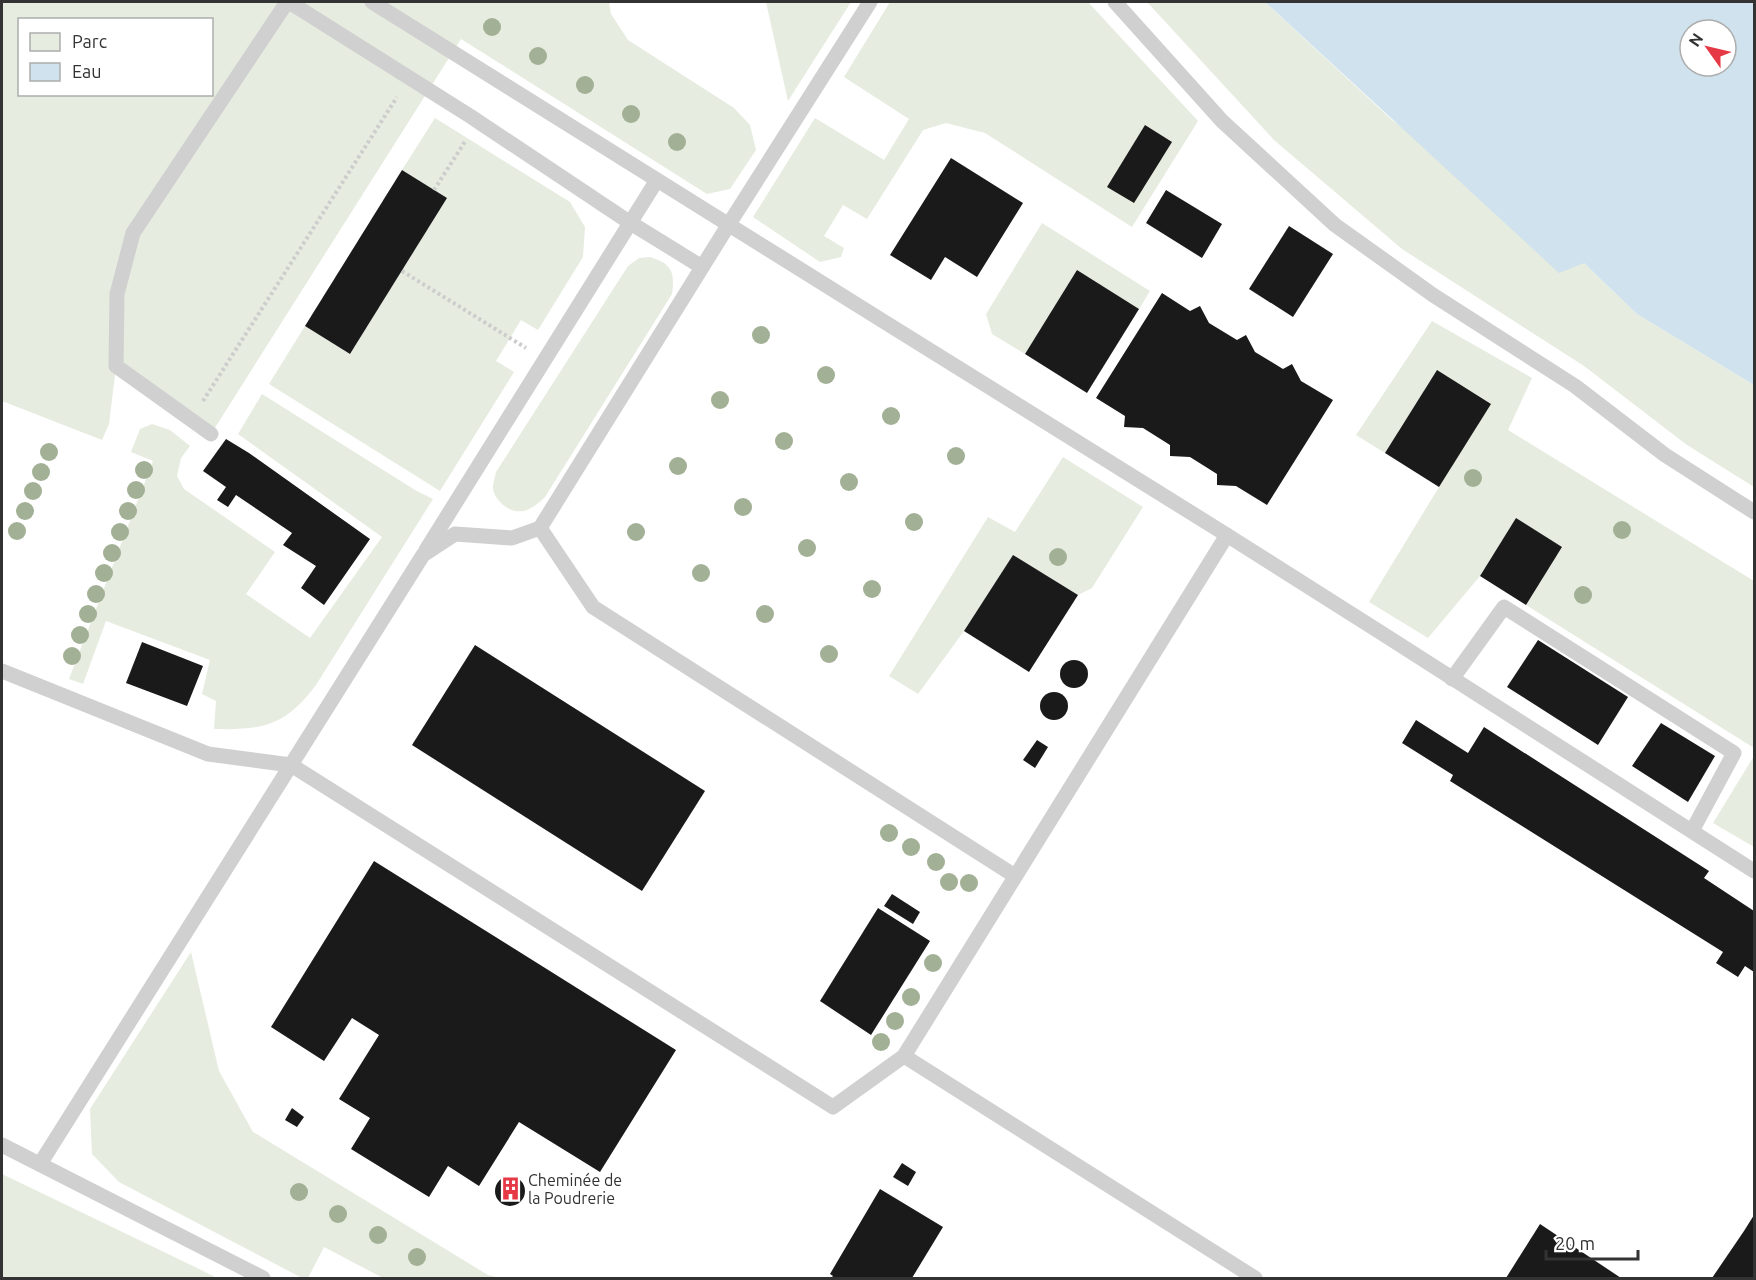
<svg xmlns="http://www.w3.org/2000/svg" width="1756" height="1280" viewBox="0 0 1756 1280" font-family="Ubuntu,sans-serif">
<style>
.green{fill:#e6ecdf;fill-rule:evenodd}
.water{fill:#cfe2ee;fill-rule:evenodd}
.building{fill:#1a1a1a}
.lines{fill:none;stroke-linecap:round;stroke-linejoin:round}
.path{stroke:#cdcdcd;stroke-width:4;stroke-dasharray:3 3;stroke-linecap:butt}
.service{stroke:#d0d0d0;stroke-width:15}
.tree{fill:#a2b095}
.labels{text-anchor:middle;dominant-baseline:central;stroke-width:6;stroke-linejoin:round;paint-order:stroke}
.poi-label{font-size:16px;fill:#333;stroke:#fff;text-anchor:start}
</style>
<rect width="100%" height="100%" fill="#fff"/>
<!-- green -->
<g class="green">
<path d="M2,2H609L611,14L628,40L734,108L750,125L756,150L730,189L707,194L461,39L211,434L116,367L109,424L102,440L2,401ZM20,20H212V94H20Z"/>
<polygon points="766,2 851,2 788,101"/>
<polygon points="890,2 1088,2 1198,121 1132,227 985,133 946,123 923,130 867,219 843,205 824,236 844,248 841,257 820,262 753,217 815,118 884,160 909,119 844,77"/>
<polygon points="1147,2 1265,2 1392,120 1584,263 1637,314 1754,385 1754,487 1687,445 1584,366 1402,249 1274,140"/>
<polygon points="435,118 570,202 585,227 583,257 538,330 521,320 496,361 514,372 440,491 269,384 305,326 350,354 447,198 402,170"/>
<polygon points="1042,223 1150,291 1139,309 1077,270 1025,354 992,334 986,314"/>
<path d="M650,257C672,264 675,272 672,294L545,497C532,510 518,518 502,504C497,499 493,494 493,487C493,483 495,477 496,472L628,266L639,258Z"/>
<polygon points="1432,321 1532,378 1508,430 1754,581 1754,748 1526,605 1562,547 1516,518 1480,576 1428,638 1369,602 1439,487 1437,370 1385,453 1356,435"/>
<path d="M262,394L415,490L433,499L316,685C285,726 264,730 214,729L216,701L202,694L210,660L106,621L83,684L69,679L153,461L131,452L140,429L152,424L170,430L190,446L181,458L177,476L184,489L275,552L246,594L310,638L382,537L238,434Z"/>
<polygon points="1063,457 1143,507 1092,588 1078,595 1013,555 964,631 918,694 889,676 988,517 1015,532"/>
<polygon points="1754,756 1754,847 1713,823"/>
<polygon points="191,952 219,1071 253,1132 488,1275 500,1278 383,1278 324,1247 308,1278 302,1278 119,1182 92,1154 90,1109"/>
<polygon points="2,1174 195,1267 217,1278 2,1278"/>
</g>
<!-- water -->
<path class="water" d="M1265,2H1754V385L1637,314L1584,263L1559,273ZM1690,30H1726V66H1690Z"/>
<!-- building -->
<g class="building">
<polygon points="1145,125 1172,142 1134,203 1107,187"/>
<polygon points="951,158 1023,203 977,277 945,257 931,280 890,255"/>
<polygon points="402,170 447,198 350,354 305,326"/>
<polygon points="1166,190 1222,224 1202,258 1146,223"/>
<polygon points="1289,226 1333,254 1293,317 1249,289"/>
<polygon points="1077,270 1139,309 1087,393 1025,354"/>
<polygon points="1162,293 1190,311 1200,306 1209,323 1237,340 1246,335 1255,352 1283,369 1292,364 1301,381 1333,400 1267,505 1236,486 1217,485 1217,474 1190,457 1170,456 1170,445 1143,428 1124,427 1125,416 1096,398"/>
<polygon points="1437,370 1491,404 1439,487 1385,453"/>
<polygon points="226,439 249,453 370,539 324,605 301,588 316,566 283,545 292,533 236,495 228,507 217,500 226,487 203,471"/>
<polygon points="1516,518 1562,547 1526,605 1480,576"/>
<polygon points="1013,555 1078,595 1029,672 964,631"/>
<polygon points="1538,640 1628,697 1598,745 1507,687"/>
<polygon points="142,642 203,666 187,706 126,683"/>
<polygon points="475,645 705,791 642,891 412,745"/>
<circle cx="1074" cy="674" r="14"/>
<circle cx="1054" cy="706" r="14"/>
<polygon points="1416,720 1468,753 1484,727 1709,871 1704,878 1754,911 1754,972 1745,966 1738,977 1716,963 1723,952 1450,781 1453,775 1402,743"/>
<polygon points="1661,723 1715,756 1688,802 1632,766"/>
<polygon points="1037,740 1048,747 1035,768 1023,760"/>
<polygon points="374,861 676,1050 600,1172 519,1122 479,1186 448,1166 429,1197 351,1149 370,1118 339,1099 379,1035 352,1018 324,1061 271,1027"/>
<polygon points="892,894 920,912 913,924 884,906"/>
<polygon points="878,908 930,941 871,1035 820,1001"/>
<polygon points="292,1108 304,1117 297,1127 285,1120"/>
<polygon points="902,1163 916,1172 908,1186 893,1177"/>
<circle cx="510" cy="1191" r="15"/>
<polygon points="880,1189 943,1227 912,1278 831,1278 833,1276 830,1274"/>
<polygon points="1754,1215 1754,1278 1712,1278 1744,1231"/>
<polygon points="1540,1224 1621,1278 1506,1278"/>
</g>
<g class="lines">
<!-- path -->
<g class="path">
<polyline points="434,190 466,140"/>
<polyline points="402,271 526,348"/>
<polyline points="203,401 397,97"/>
</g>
<!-- service -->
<g class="service">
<polyline points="289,2 470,116 629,222 702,267"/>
<path d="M372,2C654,180 939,355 1222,532C1400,644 1577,758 1754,871"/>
<polyline points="1115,2 1222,121 1335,225 1433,295 1575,386 1665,455 1754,512"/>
<polyline points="211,434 116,366 117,294 133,233 287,2"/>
<polyline points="540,528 593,607 1015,876"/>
<polyline points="1227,535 904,1056 1255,1278"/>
<polyline points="426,550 657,180"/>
<polyline points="2,671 208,754 291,765 833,1107 904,1056"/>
<polyline points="1452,679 1504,607 1734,753 1692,831"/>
<polyline points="2,1145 263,1278"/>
<polyline points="40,1164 423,555 455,534 512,538 540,528 729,224 870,2"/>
</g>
</g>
<!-- trees -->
<g class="tree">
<circle cx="492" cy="27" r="9"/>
<circle cx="538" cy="56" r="9"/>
<circle cx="585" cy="85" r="9"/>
<circle cx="631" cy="114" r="9"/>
<circle cx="677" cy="142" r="9"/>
<circle cx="761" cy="335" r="9"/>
<circle cx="826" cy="375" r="9"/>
<circle cx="720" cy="400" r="9"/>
<circle cx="891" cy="416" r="9"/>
<circle cx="784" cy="441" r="9"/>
<circle cx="49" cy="452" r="9"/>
<circle cx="956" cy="456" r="9"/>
<circle cx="678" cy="466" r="9"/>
<circle cx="144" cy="470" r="9"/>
<circle cx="41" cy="472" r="9"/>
<circle cx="1473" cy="478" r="9"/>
<circle cx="849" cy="482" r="9"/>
<circle cx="136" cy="490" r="9"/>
<circle cx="33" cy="491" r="9"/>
<circle cx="743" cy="507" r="9"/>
<circle cx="25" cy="511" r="9"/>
<circle cx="128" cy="511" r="9"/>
<circle cx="914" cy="522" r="9"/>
<circle cx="1622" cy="530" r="9"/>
<circle cx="17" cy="531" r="9"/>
<circle cx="120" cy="532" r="9"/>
<circle cx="636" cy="532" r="9"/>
<circle cx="807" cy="548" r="9"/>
<circle cx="112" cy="553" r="9"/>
<circle cx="1058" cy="557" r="9"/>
<circle cx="104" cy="573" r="9"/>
<circle cx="701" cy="573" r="9"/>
<circle cx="872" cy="589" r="9"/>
<circle cx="96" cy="594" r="9"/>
<circle cx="1583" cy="595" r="9"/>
<circle cx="88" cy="614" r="9"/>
<circle cx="765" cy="614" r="9"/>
<circle cx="80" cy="635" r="9"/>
<circle cx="829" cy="654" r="9"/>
<circle cx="72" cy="656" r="9"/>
<circle cx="889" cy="833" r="9"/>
<circle cx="911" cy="847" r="9"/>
<circle cx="936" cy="862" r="9"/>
<circle cx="949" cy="882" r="9"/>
<circle cx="969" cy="883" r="9"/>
<circle cx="933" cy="963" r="9"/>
<circle cx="911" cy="997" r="9"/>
<circle cx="895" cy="1021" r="9"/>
<circle cx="881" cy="1042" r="9"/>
<circle cx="299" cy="1192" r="9"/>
<circle cx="338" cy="1214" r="9"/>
<circle cx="378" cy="1235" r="9"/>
<circle cx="417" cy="1257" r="9"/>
</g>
<!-- icons -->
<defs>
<symbol id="building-bare" viewBox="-9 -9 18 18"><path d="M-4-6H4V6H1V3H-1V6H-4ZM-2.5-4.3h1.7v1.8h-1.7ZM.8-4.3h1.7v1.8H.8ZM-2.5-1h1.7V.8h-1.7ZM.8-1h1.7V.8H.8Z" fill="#e63946" stroke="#fff" stroke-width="2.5" paint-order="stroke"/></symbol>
</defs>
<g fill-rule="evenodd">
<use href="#building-bare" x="494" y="1172" width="33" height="33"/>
</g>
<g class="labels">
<!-- poi labels -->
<g class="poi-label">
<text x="528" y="1180">Cheminée de<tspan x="528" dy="18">la Poudrerie</tspan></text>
</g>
</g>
<!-- border -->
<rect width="1756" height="1280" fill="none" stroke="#333333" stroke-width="6"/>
<!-- legend -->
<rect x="18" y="18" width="195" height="78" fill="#ffffff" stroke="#adadad" stroke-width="1.5"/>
<rect x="30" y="33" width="30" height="18" fill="#e6ecdf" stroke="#adadad" stroke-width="1.5"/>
<text x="72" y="48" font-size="18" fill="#333333">Parc</text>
<rect x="30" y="63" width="30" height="18" fill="#cfe2ee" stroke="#adadad" stroke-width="1.5"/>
<text x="72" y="78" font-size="18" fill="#333333">Eau</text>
<!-- north arrow -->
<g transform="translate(1708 48) rotate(304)"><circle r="28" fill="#ffffff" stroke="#adadad" stroke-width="1.5"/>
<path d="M0-4.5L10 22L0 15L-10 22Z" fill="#e63946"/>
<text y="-9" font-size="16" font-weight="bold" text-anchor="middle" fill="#333333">N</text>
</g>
<!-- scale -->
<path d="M1546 1250v9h92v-9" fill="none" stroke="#333333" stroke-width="3"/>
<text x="1555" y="1250" font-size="18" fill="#333333" stroke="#ffffff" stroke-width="4.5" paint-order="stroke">20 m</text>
</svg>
